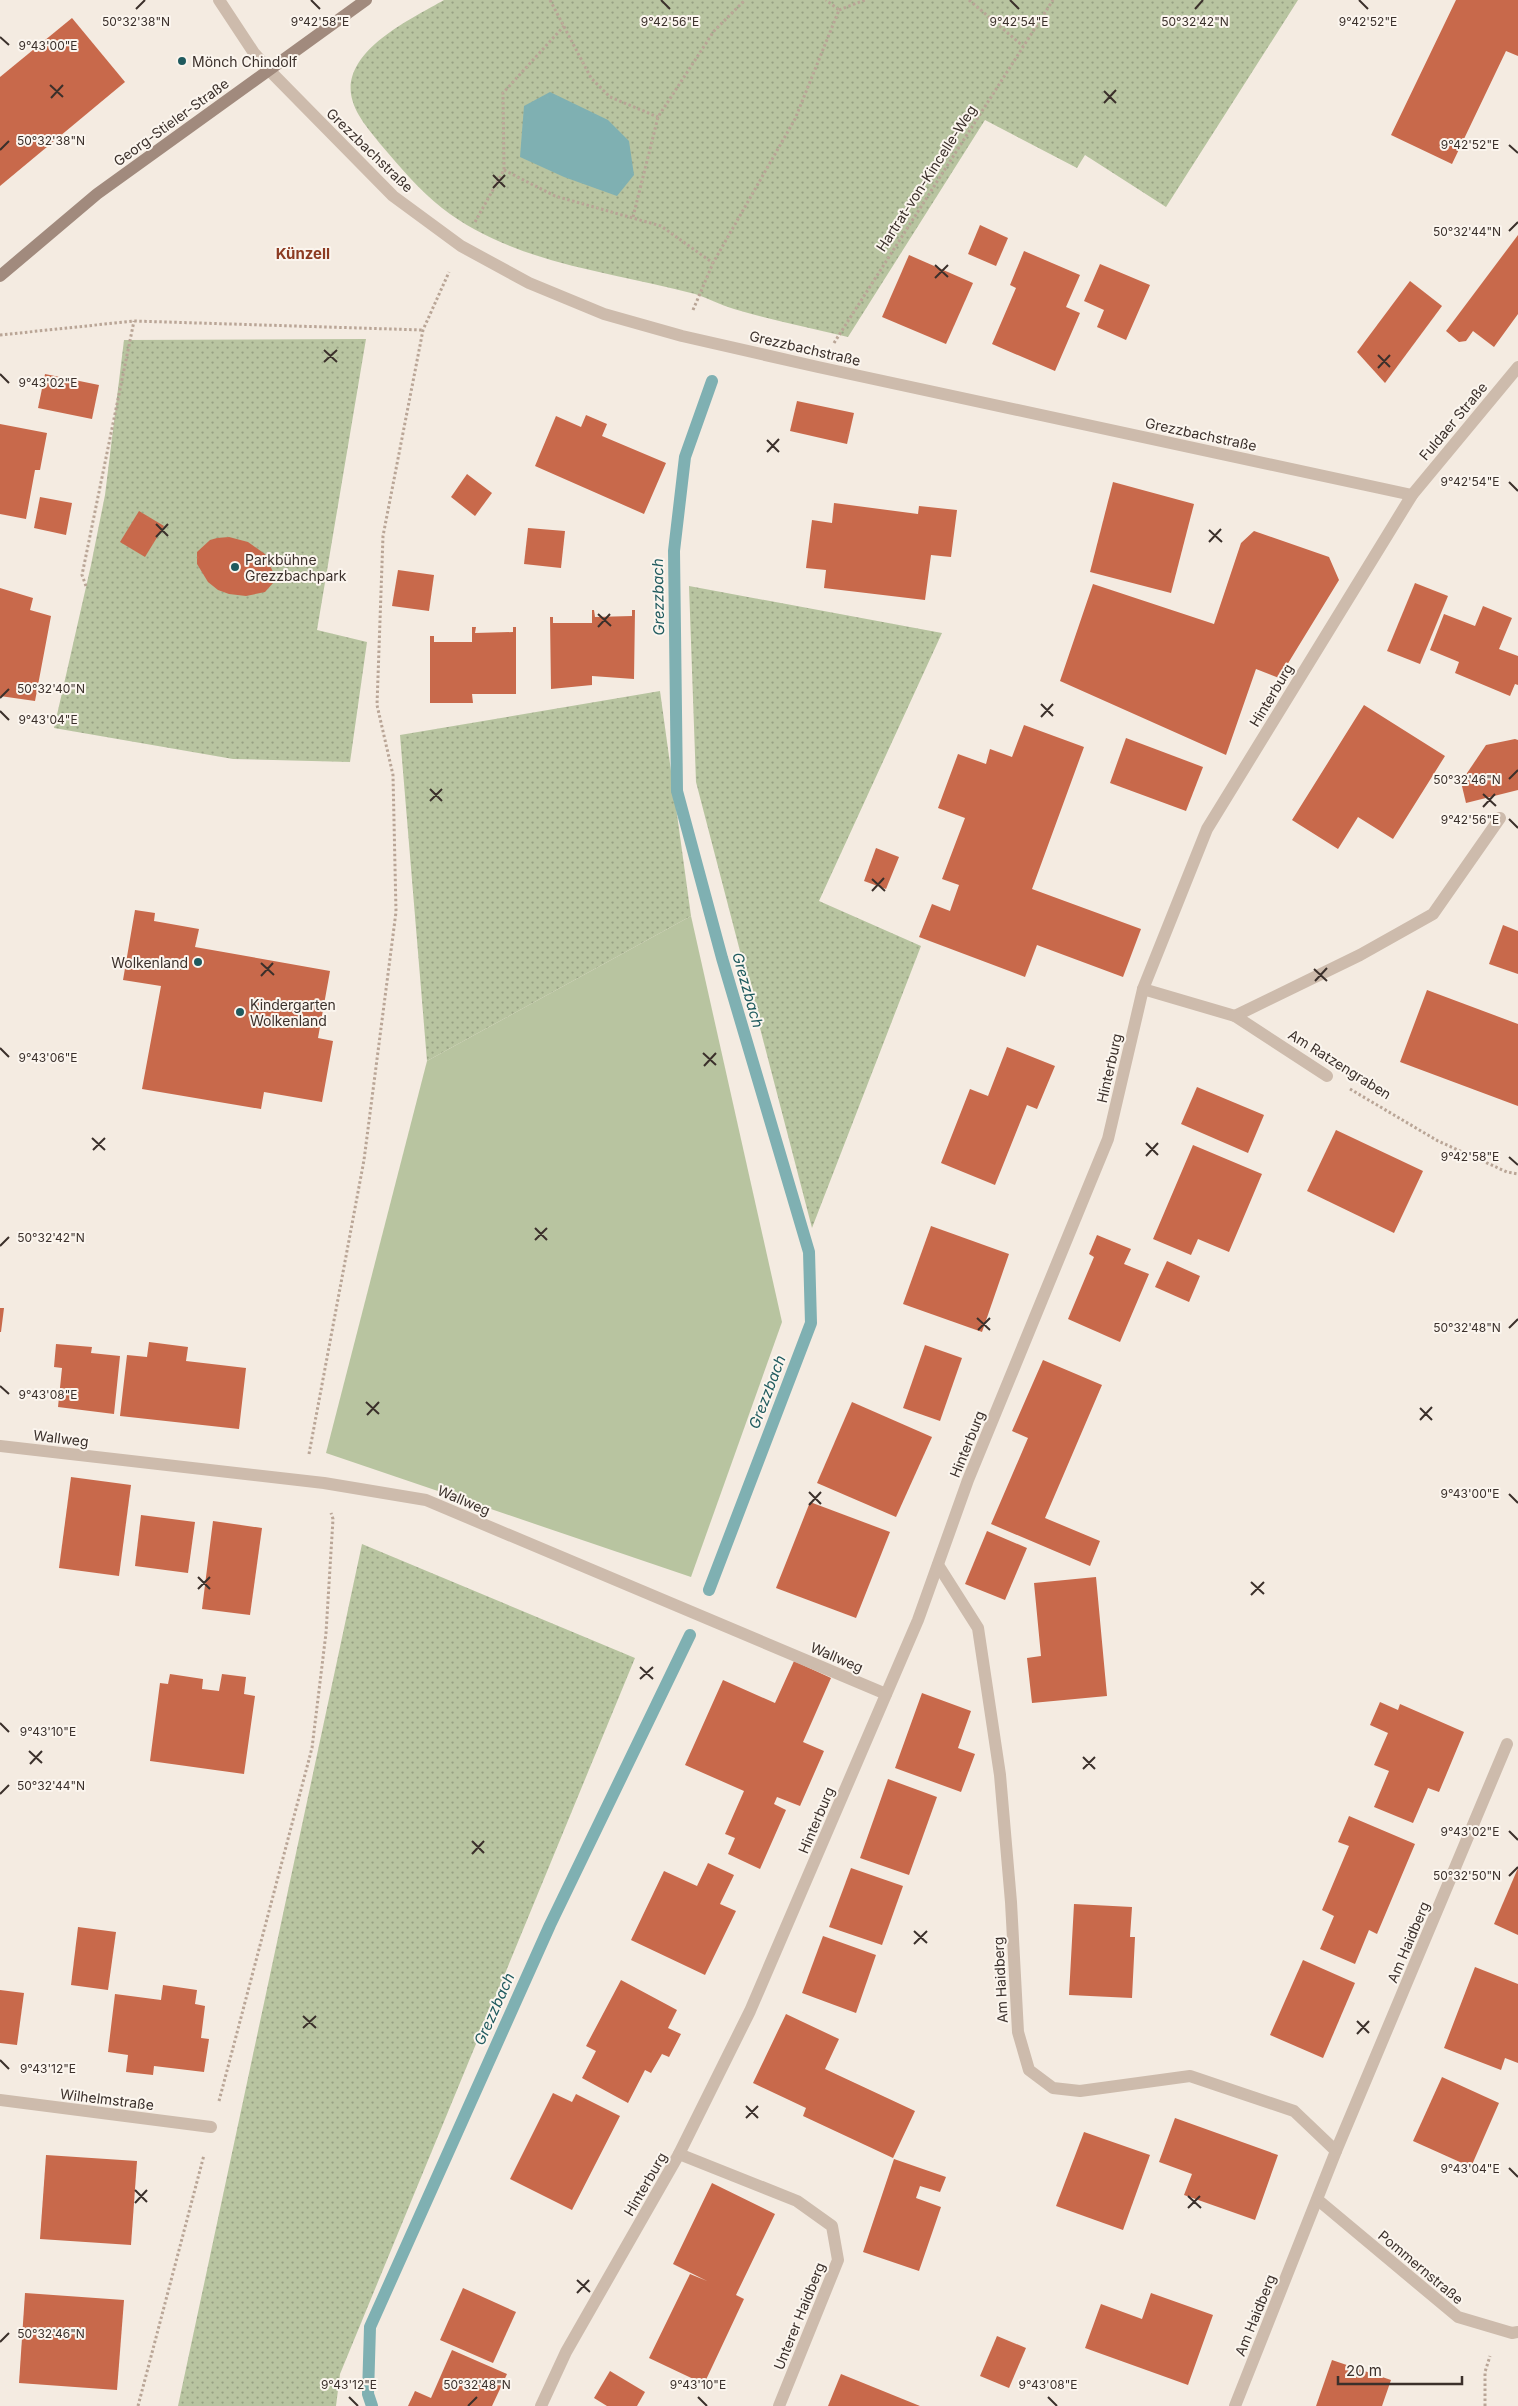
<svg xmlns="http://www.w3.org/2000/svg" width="1518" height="2406" viewBox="0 0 1518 2406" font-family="Inter,sans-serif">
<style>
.grass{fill:url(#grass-dots)}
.pitch{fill:#b8c4a0}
.water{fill:#7fb0b2}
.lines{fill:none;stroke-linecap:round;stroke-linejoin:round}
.stream{stroke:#7fb0b2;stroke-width:12}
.building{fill:#c8694b}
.path{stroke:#b9a596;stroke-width:3;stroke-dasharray:2.5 2.5;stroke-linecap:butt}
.lane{stroke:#cdbbac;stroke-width:12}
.street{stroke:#cdbbac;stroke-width:12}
.secondary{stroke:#a18a7d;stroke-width:12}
.ticks{fill:none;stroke:#3b302b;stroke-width:2}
.poi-dot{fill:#1f5a5e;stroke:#fbf5ee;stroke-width:2}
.labels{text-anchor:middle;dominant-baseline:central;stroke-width:4;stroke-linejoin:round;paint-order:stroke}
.poi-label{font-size:14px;fill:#3b302b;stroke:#fbf5ee;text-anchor:start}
.street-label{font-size:14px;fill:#3b302b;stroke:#fbf5ee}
.neighbourhood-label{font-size:15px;font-weight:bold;fill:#8c3b22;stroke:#fbf5ee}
.water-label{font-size:15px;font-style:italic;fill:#1f5a5e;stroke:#fbf5ee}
.ticks-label{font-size:12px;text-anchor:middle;fill:#3b302b;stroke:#fbf5ee;stroke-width:4;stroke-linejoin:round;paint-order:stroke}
</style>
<defs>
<pattern id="grass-dots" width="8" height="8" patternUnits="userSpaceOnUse" patternTransform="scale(1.25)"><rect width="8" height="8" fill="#b8c4a0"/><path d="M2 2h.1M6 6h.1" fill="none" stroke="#97a083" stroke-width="1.8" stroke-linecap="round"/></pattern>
</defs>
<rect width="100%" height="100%" fill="#f4ebe1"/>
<!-- grass -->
<g class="grass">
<path d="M444,0H1298L1166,207L1085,155L1077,168L985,120L848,337C810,328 771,320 734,309C720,305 708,298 695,294C609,271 514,264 442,208C419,190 401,168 382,146C370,131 354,114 351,94C345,49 413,18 444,0Z"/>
<polygon points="366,339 317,630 367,642 350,762 233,759 54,728 91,565 105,495 124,340"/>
<polygon points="689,586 942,633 819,901 921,946 812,1228 696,782"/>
<polygon points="660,691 691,916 427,1061 400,735"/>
<polygon points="362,1544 635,1658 340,2374 336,2406 178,2406"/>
</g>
<!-- pitch -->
<polygon class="pitch" points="691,916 782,1322 691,1577 326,1453 427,1061"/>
<!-- water -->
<polygon class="water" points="550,92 608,120 629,141 634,175 617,196 564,177 520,157 524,106"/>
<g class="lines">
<!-- stream -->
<g class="stream">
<polyline points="709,1590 811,1323 809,1252 722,958 677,791 674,551 685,457 712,381"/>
<polyline points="372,2406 368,2394 370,2327 550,1925 690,1635"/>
</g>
</g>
<!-- building -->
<g class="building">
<polygon points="1456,0 1518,0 1518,56 1506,51 1452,164 1391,135"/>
<polygon points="72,18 125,82 0,186 0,77"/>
<polygon points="980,225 1008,238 996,266 968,254"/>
<polygon points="1518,235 1518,314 1494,347 1473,331 1466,341 1459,342 1446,331"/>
<polygon points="1024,251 1080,275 1066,307 1080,313 1055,371 992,344 1016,288 1010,285"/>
<polygon points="909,255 973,283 946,344 882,317"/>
<polygon points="1100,264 1150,285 1126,340 1097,327 1104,310 1084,301"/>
<polygon points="1410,281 1442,306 1385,383 1357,352"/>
<polygon points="45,374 99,385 92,419 38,408"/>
<polygon points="797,401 854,413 847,444 790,431"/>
<polygon points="586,415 607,424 602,436 666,463 644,514 535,466 556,416 581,427"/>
<polygon points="0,424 47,433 40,470 35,470 26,519 0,514"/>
<polygon points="467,474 492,493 475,516 451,497"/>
<polygon points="1113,482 1194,504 1171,593 1090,572"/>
<polygon points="40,497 72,503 66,535 34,528"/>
<polygon points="834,503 918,514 919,506 957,510 951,557 931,555 925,600 824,588 826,570 806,568 812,520 832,523"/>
<polygon points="139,511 164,526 145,557 120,542"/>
<polygon points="528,528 565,531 561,568 524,564"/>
<polygon points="1254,531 1329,557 1339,580 1279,678 1256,669 1226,755 1060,681 1093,584 1214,624 1241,543"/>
<polygon points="217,538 229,537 248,542 265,554 273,572 273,583 265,592 246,596 229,594 218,590 208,582 197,564 197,552 210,540"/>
<polygon points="398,570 434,575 429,611 392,606"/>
<polygon points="1415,583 1448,596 1420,664 1387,651"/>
<polygon points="0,588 33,598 30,610 51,616 35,701 0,696"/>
<polygon points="1483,606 1512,618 1499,649 1518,656 1518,685 1515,684 1510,696 1455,673 1459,662 1430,650 1444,614 1475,626"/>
<polygon points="592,610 594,610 595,617 632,616 632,610 635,610 634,679 592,676 592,685 551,689 550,617 553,617 553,623 592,623"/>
<polygon points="472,627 476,627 475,633 513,632 513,627 516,627 516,694 472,694 473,703 430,703 430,636 434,636 434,642 472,642"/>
<polygon points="1364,705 1445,756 1393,839 1358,817 1338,849 1292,820"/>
<polygon points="1024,725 1084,747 1032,889 1141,929 1123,977 1037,945 1025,977 919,937 932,904 950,911 959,885 942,879 965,818 938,808 958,754 986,764 990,749 1012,757"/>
<polygon points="1126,738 1203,767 1186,811 1110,783"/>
<polygon points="1515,739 1518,740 1518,790 1466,803 1461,782 1486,745"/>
<polygon points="876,848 899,857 886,889 864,881"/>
<polygon points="135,910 155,913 154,921 199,929 195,947 330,971 318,1038 333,1041 322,1102 264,1092 261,1109 142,1089 161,986 123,980"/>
<polygon points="1503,925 1518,931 1518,974 1489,964"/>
<polygon points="1427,990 1518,1024 1518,1106 1400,1062"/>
<polygon points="1007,1047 1055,1066 1037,1109 1027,1105 995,1185 941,1163 970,1089 988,1096"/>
<polygon points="1197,1087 1264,1115 1248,1153 1181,1124"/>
<polygon points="1336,1130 1423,1171 1394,1233 1307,1191"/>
<polygon points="1193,1145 1262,1174 1229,1252 1198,1239 1191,1255 1153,1239"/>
<polygon points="931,1226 1009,1254 982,1332 903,1304"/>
<polygon points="1097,1235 1131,1249 1124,1264 1149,1274 1120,1342 1068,1319 1094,1257 1089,1254"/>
<polygon points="1167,1261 1200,1276 1189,1302 1155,1287"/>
<polygon points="0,1308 4,1308 1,1332 0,1332"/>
<polygon points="149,1342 188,1347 186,1361 246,1368 239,1429 120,1416 127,1355 147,1357"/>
<polygon points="56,1344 92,1347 91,1353 120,1356 114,1414 58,1407 62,1368 54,1367"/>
<polygon points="925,1345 962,1358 940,1421 903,1408"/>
<polygon points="1043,1360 1102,1385 1045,1518 1100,1541 1090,1566 991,1524 1028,1438 1012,1431"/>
<polygon points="852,1402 932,1437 896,1517 817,1483"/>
<polygon points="71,1477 131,1485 119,1576 59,1568"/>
<polygon points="810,1502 890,1532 856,1618 776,1588"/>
<polygon points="141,1515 195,1522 188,1573 135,1566"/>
<polygon points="213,1521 262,1528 250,1615 202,1609"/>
<polygon points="987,1531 1027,1548 1005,1600 965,1584"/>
<polygon points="1096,1577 1107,1696 1032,1703 1027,1658 1041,1656 1034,1583"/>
<polygon points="794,1661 831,1678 803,1742 824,1751 800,1806 777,1797 774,1804 786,1810 760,1869 728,1854 735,1838 725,1834 744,1791 685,1765 723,1680 775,1703"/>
<polygon points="170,1674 203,1679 202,1689 219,1691 222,1674 246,1677 244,1694 255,1696 244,1774 150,1761 160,1683 168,1684"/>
<polygon points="922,1693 971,1711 958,1748 975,1754 961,1792 895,1768"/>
<polygon points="1380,1702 1398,1710 1400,1704 1464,1732 1439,1792 1428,1788 1413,1823 1374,1807 1389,1771 1374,1765 1388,1733 1370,1725"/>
<polygon points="888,1779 937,1797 909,1875 860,1858"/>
<polygon points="1349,1816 1415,1844 1377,1934 1369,1930 1355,1964 1320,1949 1334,1916 1322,1910 1349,1846 1338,1842"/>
<polygon points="708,1863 734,1875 720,1904 736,1911 705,1975 631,1940 664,1871 697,1886"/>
<polygon points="851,1868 903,1886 882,1945 829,1927"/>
<polygon points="1518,1868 1518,1935 1494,1924"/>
<polygon points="1074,1904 1132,1907 1130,1937 1135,1937 1132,1998 1069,1995"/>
<polygon points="78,1927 116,1932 108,1990 71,1985"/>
<polygon points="823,1936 876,1955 856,2013 802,1993"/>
<polygon points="1303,1960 1355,1983 1323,2058 1270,2035"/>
<polygon points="1475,1967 1518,1984 1518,2063 1505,2058 1501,2070 1444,2048"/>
<polygon points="621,1980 677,2010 668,2028 681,2034 669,2057 662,2054 651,2073 645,2070 628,2103 582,2078 596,2051 586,2046"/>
<polygon points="163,1985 197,1990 195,2004 205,2006 201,2038 209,2039 204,2072 154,2066 153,2075 126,2072 128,2055 108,2052 115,1994 161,2000"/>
<polygon points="0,1990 24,1993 17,2045 0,2043"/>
<polygon points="786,2014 839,2039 825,2069 915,2111 893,2158 803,2116 806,2108 753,2083"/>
<polygon points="1442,2077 1499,2103 1471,2167 1413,2141"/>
<polygon points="553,2093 572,2102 576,2094 620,2116 572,2210 510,2179"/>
<polygon points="1175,2118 1278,2155 1255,2220 1184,2195 1192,2174 1159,2162"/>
<polygon points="1084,2132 1150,2155 1123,2230 1056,2206"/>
<polygon points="46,2155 137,2161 131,2245 40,2239"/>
<polygon points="894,2159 946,2177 940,2192 920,2186 916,2198 941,2207 919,2271 863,2252"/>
<polygon points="712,2183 775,2214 736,2295 744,2299 704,2384 649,2358 690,2274 707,2281 673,2264"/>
<polygon points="463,2288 516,2312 493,2363 440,2340"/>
<polygon points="25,2293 124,2300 117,2390 19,2383"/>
<polygon points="1151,2293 1213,2315 1188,2385 1085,2348 1101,2304 1142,2319"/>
<polygon points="997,2336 1026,2348 1009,2388 980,2376"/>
<polygon points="452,2350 507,2374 492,2406 408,2406 415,2391 431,2398"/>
<polygon points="1332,2360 1391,2380 1382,2406 1316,2406"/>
<polygon points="610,2371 645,2392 637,2406 607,2406 594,2398"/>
<polygon points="841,2374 920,2406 828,2406"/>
</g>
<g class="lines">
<!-- path -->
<g class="path">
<polyline points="550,0 591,78 610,97 658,117"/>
<polyline points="969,0 1023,46"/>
<polyline points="839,10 865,0"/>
<polyline points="504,170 555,196 661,226 713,263"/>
<polyline points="633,217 658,117 714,31 745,0"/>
<polyline points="475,222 504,170 503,93 564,26"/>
<polyline points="693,310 713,263 795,119 839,10 826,0"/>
<polyline points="0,335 134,321 423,330"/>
<polyline points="834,343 1053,0"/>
<polyline points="86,586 82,575 134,321"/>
<polyline points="1350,1089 1438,1141 1507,1172 1518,1174"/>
<polyline points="309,1454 364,1160 396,912 393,775 377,705 383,536 423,330 449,272"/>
<polyline points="219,2101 312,1748 326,1633 333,1519 331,1513"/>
<polyline points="138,2406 204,2155"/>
<polyline points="1485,2406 1485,2372 1490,2356"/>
</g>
<!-- lane -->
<polyline class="lane" points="1235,1016 1360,955 1433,914 1500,818"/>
<!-- street -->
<g class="street">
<polyline points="219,0 254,53 269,70 393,196 461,246 529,283 604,314 682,336 818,367 1412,495"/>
<polyline points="1143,989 1235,1016 1327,1076"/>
<polyline points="0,1446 324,1483 426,1500 886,1694"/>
<polyline points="938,1565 978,1628 1000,1775 1011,1902 1018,2032 1029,2070 1053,2088 1080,2091 1190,2076 1294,2111 1336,2151"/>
<polyline points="0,2100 211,2127"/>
<polyline points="679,2154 797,2201 832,2226 838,2260 779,2406"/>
<polyline points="1318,2200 1458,2317 1512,2333 1518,2332"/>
<polyline points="541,2406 566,2352 679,2154 750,2011 918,1620 968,1480 1108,1139 1143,989 1207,829 1412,495 1518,367"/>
<polyline points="1235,2406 1336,2151 1507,1744"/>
</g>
<!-- secondary -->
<polyline class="secondary" points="0,276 97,194 366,0"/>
</g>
<!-- ticks -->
<path class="ticks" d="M311,0L320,9M661,0L670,9M1010,0L1019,9M1359,0L1368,9M136,9L145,0M1195,9L1203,0M0,37L9,45M50,85L63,97M1104,91L1116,103M51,98L63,85M1104,103L1116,90M1509,145L1518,153M0,150L9,141M493,175L505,187M493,188L505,175M1509,231L1518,222M935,265L948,277M935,278L948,265M324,350L337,362M1378,355L1390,367M324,362L337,350M1378,368L1390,355M0,374L9,383M767,440L779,452M767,452L779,439M1509,482L1518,491M156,524L168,536M1209,530L1222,542M156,537L168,524M1209,542L1221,529M598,614L611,626M598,627L610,614M0,698L9,689M1041,704L1053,716M0,711L9,720M1041,717L1053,704M1509,779L1518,770M430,789L442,801M1483,794L1496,806M430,801L442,789M1483,807L1495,794M1509,819L1518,828M872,879L885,891M872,891L884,878M261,963L274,975M1314,969L1327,981M261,976L273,963M1315,981L1327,968M0,1048L9,1057M703,1053L716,1065M704,1066L716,1053M92,1138L105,1150M1146,1143L1158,1155M93,1150L105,1138M1146,1156L1158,1143M1509,1157L1518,1165M535,1228L547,1240M535,1240L547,1228M0,1246L9,1237M977,1318L990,1330M1509,1328L1518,1319M978,1330L990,1318M0,1386L9,1394M366,1402L379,1414M1420,1408L1432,1420M367,1415L379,1402M1420,1420L1432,1407M809,1492L821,1504M1509,1494L1518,1503M809,1505L821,1492M198,1577L210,1589M1251,1582L1264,1594M198,1589L210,1577M1251,1595L1264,1582M640,1667L653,1679M640,1679L653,1667M0,1723L9,1732M29,1751L42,1763M1083,1757L1095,1769M30,1764L42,1751M1083,1769L1095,1757M0,1794L9,1785M1509,1831L1518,1840M472,1841L484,1853M472,1854L484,1841M1509,1876L1518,1867M914,1931L927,1943M914,1944L927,1931M303,2016L316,2028M1357,2021L1369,2033M303,2028L316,2016M1357,2034L1369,2021M0,2060L9,2069M746,2106L758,2118M746,2118L758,2106M1509,2168L1518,2177M135,2190L147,2202M1188,2196L1201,2208M135,2203L147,2190M1188,2208L1200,2196M577,2280L590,2292M577,2293L589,2280M0,2342L9,2333M349,2397L358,2406M698,2397L707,2406M1048,2397L1057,2406M468,2406L477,2397"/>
<!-- markers -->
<g class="poi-dot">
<circle cx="182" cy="61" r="5"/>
<circle cx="235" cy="567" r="5"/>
<circle cx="198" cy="962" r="5"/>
<circle cx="240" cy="1012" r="5"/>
</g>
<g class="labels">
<!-- poi labels -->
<g class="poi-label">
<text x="192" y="61">Mönch Chindolf</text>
<text x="245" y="559">Parkbühne<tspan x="245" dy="16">Grezzbachpark</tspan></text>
<text x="188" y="962" text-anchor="end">Wolkenland</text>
<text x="250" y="1004">Kindergarten<tspan x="250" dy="16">Wolkenland</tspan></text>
</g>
<!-- street labels -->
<g class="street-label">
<text transform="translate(171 122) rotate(-36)">Georg-Stieler-Straße</text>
<text transform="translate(370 150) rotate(44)">Grezzbachstraße</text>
<text transform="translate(926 178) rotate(-57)">Hartrat-von-Kincelle-Weg</text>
<text transform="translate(805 348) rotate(13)">Grezzbachstraße</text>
<text transform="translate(1453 421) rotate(-50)">Fuldaer Straße</text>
<text transform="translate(1201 434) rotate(12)">Grezzbachstraße</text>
<text transform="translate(1271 695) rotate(-59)">Hinterburg</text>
<text transform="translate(1340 1064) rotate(32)">Am Ratzengraben</text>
<text transform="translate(1109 1068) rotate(-77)">Hinterburg</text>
<text transform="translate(61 1438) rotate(7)">Wallweg</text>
<text transform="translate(967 1444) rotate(-68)">Hinterburg</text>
<text transform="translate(464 1500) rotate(23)">Wallweg</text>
<text transform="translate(837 1657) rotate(23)">Wallweg</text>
<text transform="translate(816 1820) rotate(-67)">Hinterburg</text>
<text transform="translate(1408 1942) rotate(-67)">Am Haidberg</text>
<text transform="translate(1000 1980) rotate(-93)">Am Haidberg</text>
<text transform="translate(107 2099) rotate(7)">Wilhelmstraße</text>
<text transform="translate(645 2184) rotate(-60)">Hinterburg</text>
<text transform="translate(1421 2267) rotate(40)">Pommernstraße</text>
<text transform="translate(1255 2315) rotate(-68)">Am Haidberg</text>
<text transform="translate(799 2316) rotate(-68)">Unterer Haidberg</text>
</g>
<!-- neighbourhood labels -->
<g class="neighbourhood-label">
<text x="303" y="253">Künzell</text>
</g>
<!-- water labels -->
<g class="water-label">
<text transform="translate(658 597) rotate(-91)">Grezzbach</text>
<text transform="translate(748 990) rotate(74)">Grezzbach</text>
<text transform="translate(767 1392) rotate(-69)">Grezzbach</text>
<text transform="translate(494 2009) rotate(-66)">Grezzbach</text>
</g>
</g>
<g class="ticks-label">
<text x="320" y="26">9°42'58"E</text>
<text x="670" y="26">9°42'56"E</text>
<text x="1019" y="26">9°42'54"E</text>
<text x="1368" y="26">9°42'52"E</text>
<text x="136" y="26">50°32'38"N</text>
<text x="1195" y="26">50°32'42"N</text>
<text x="48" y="50">9°43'00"E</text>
<text x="51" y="145">50°32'38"N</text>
<text x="1470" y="149">9°42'52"E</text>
<text x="1467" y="236">50°32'44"N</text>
<text x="48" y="387">9°43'02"E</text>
<text x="1470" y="486">9°42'54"E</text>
<text x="51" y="693">50°32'40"N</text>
<text x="48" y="724">9°43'04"E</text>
<text x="1467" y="784">50°32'46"N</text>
<text x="1470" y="824">9°42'56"E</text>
<text x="48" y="1062">9°43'06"E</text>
<text x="1470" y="1161">9°42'58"E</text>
<text x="51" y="1242">50°32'42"N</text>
<text x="1467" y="1332">50°32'48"N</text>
<text x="48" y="1399">9°43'08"E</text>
<text x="1470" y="1498">9°43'00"E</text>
<text x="48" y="1736">9°43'10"E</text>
<text x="51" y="1790">50°32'44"N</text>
<text x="1470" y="1836">9°43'02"E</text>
<text x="1467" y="1880">50°32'50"N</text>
<text x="48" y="2073">9°43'12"E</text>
<text x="1470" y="2173">9°43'04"E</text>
<text x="51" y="2338">50°32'46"N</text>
<text x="477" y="2389">50°32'48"N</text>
<text x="349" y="2389">9°43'12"E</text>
<text x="698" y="2389">9°43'10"E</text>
<text x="1048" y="2389">9°43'08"E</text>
</g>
<!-- scale -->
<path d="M1338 2376v8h124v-8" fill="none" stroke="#3b302b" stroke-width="2.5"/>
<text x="1346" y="2376" font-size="15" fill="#3b302b" stroke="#fbf5ee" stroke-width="4" paint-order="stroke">20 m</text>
</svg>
